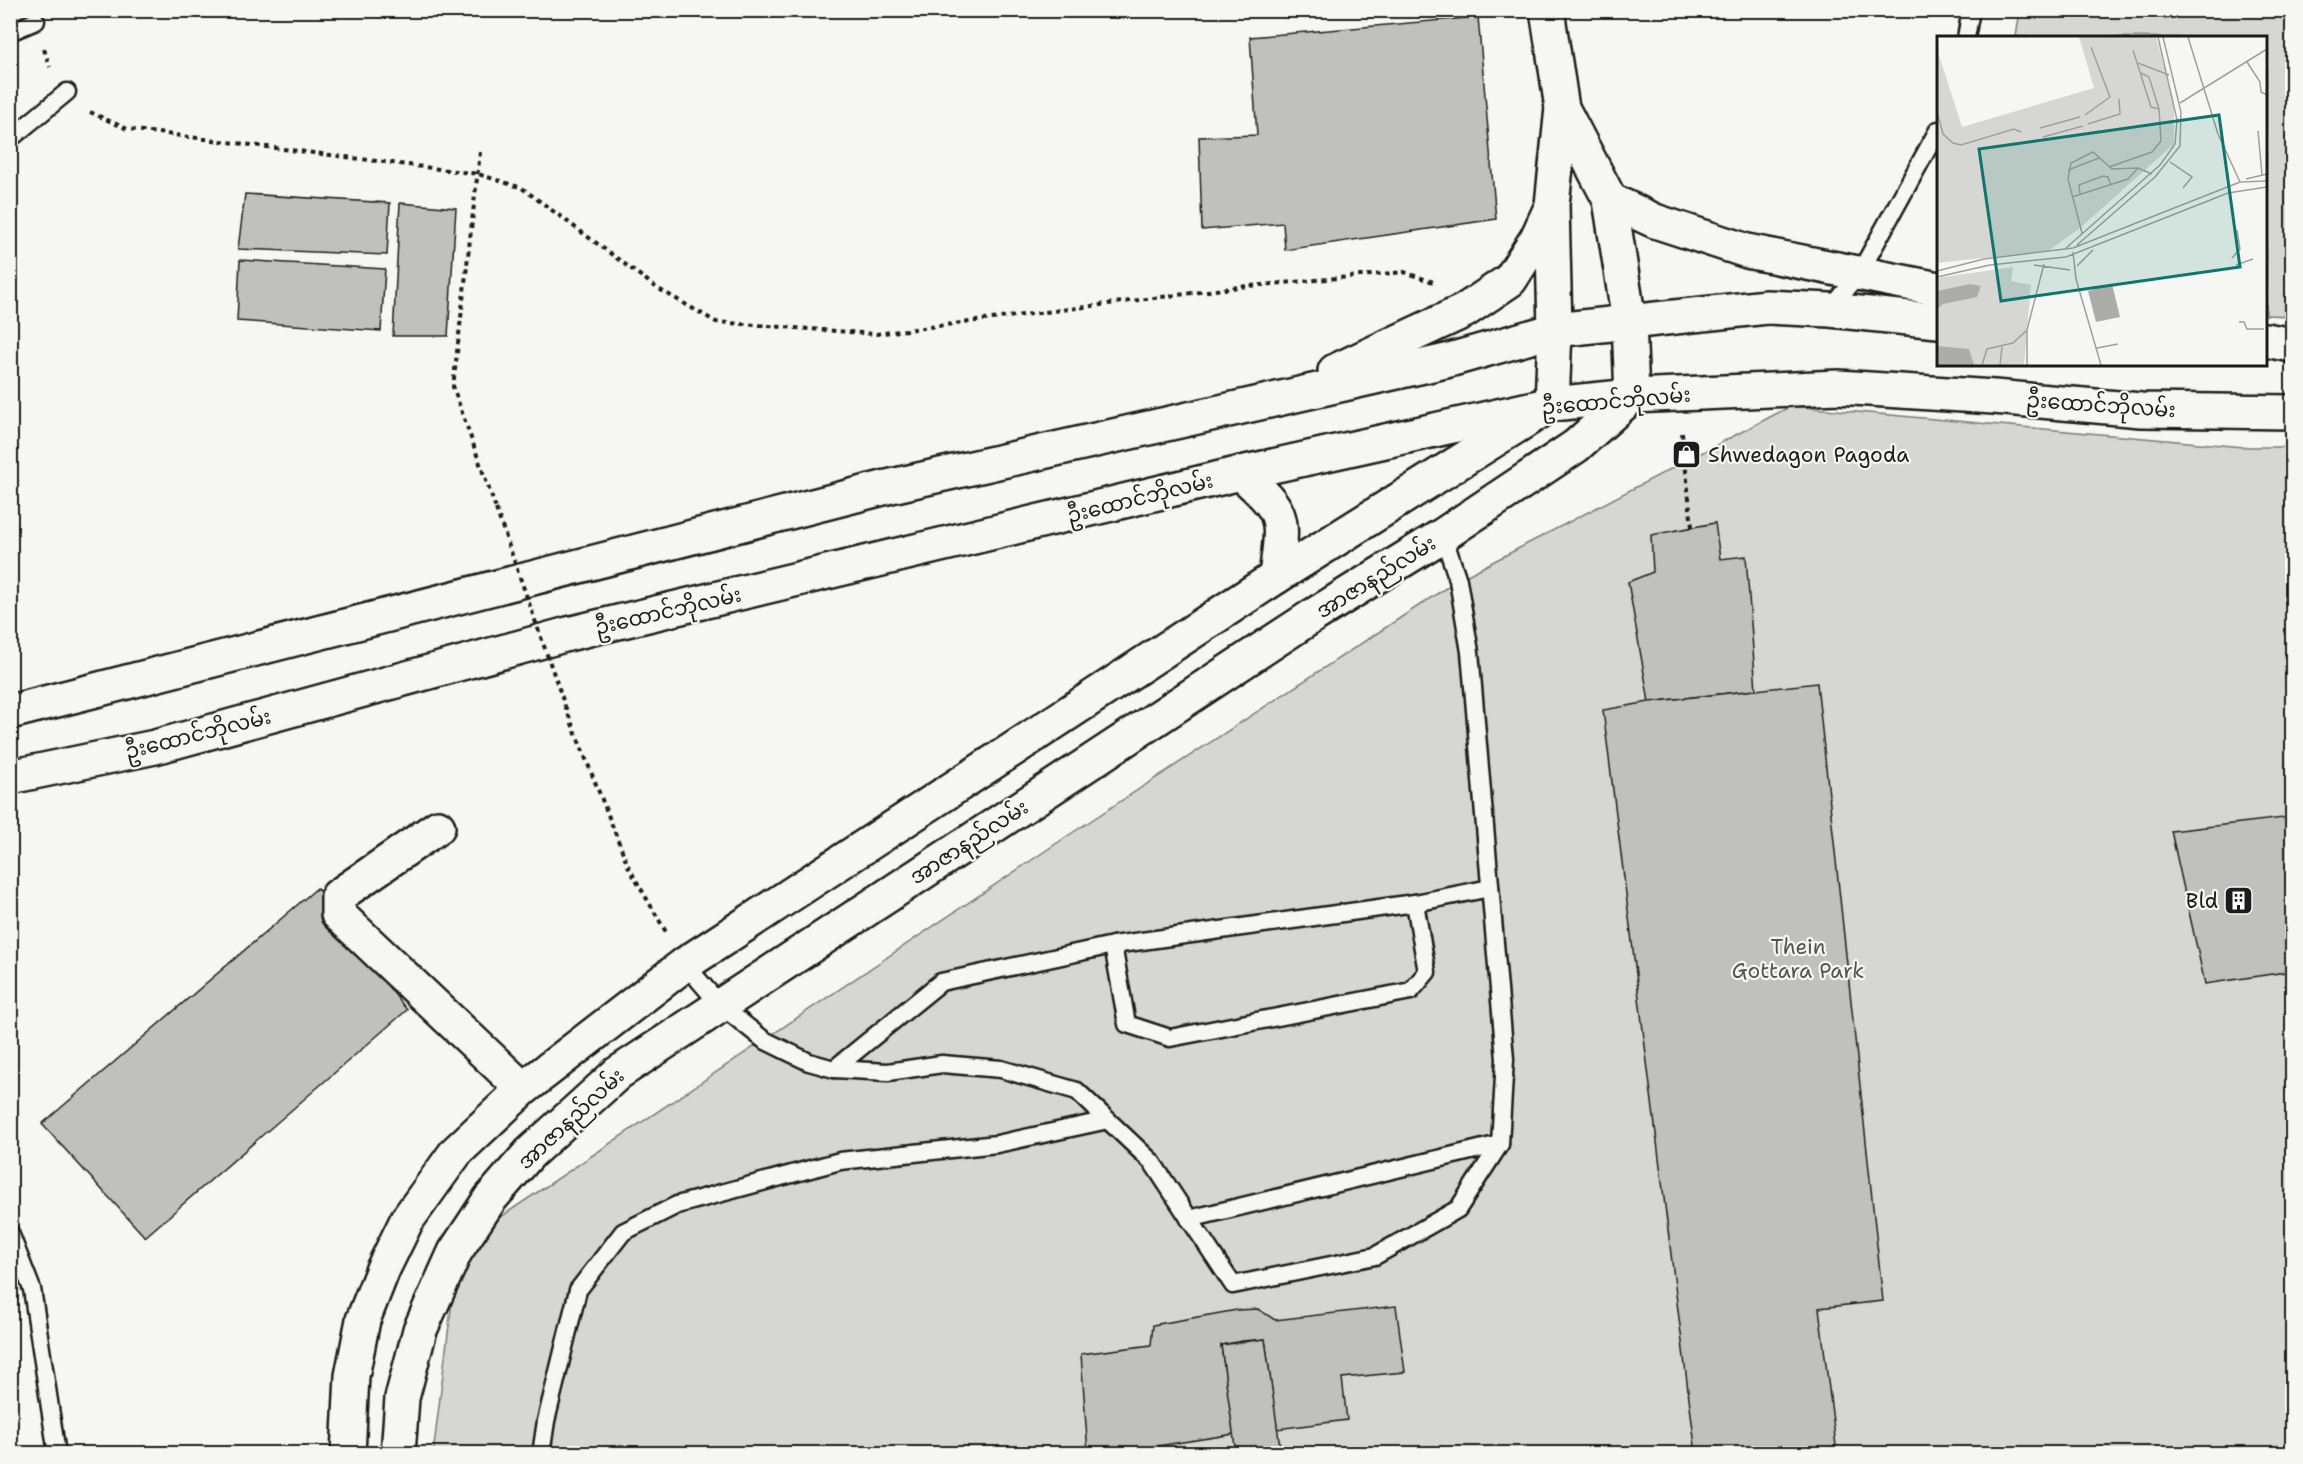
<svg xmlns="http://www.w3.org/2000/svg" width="2303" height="1464" viewBox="0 0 2303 1464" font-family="'Shantell Sans','Noto Sans Myanmar',sans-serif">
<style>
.green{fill:#d6d6d2;stroke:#797977;stroke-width:1.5}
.building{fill:#c0c0bd;stroke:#1c1c1c;stroke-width:1.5}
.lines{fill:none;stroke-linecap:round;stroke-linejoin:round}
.lane-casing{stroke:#1c1c1c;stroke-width:21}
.street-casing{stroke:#1c1c1c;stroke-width:38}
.secondary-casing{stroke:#1c1c1c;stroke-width:38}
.primary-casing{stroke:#1c1c1c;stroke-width:38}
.path{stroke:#1c1c1c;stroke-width:4;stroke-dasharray:4.5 4.5;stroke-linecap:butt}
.lane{stroke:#f6f6f2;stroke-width:16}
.street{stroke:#f6f6f2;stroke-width:33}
.secondary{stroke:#f6f6f2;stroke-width:33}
.primary{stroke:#f6f6f2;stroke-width:33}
.path-bridge{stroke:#1c1c1c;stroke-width:4;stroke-dasharray:4.5 4.5;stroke-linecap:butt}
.labels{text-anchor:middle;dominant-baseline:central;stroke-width:4.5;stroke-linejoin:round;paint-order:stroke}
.street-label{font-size:21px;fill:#1c1c1c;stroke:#f6f6f2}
.poi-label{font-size:21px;fill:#1c1c1c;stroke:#f6f6f2;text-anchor:start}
.park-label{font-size:21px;fill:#545453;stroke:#f6f6f2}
.inset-road{fill:none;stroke:#9f9f9c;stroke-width:1.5}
.view{fill:#0f766e;fill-opacity:0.15;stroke:#0f766e;stroke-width:3}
.inset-edge{fill:none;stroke:#1c1c1c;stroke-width:3}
</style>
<rect width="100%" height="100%" fill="#f6f6f2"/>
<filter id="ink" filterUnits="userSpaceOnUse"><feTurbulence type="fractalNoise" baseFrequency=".0167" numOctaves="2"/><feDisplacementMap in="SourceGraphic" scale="12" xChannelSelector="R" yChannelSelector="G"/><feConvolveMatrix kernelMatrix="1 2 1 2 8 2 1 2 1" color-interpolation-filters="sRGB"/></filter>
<g filter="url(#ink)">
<!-- green -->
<g class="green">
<polygon points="2020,11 2292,11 2292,316 2266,315 2266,38 2016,37"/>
<polygon points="1791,406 2243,447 2292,447 2292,1453 433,1454 459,1245 1066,837 1458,580"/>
</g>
<!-- building -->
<g class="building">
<polygon points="1478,17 1496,219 1285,250 1283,223 1202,230 1199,137 1257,135 1250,37"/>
<polygon points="245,194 390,203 387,255 238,249"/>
<polygon points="400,203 456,208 448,336 393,336"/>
<polygon points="240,260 385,269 381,331 237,321"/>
<polygon points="1715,523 1720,559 1746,556 1756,690 1649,702 1628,582 1653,572 1651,535"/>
<polygon points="1817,683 1883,1301 1819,1308 1837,1454 1696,1454 1603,710 1649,702"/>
<polygon points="2292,817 2292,971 2205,984 2171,831"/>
<polygon points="317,888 361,952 407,1010 145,1237 42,1124"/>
<polygon points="1396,1306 1405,1372 1342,1378 1347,1420 1277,1429 1265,1339 1242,1341 1221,1345 1234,1434 1106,1454 1088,1454 1081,1354 1151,1345 1153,1325 1237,1310 1258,1309 1275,1320"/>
<polygon points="1265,1339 1281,1454 1236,1454 1221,1345"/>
</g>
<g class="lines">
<defs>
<g id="lane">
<polyline points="10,32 36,21"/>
<polyline points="1966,38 1971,10"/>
<polyline points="10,139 67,92"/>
<polyline points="1830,310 1859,274 1938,130"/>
<polyline points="1113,945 1127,1024 1170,1038 1411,991 1427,972 1415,903"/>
<polyline points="685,964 720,1005 764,1040 809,1062 834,1069 888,1072 942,1064 1001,1069 1077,1091 1152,1162 1233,1285 1375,1256 1458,1209 1500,1144 1505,1059 1470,652 1458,580 1443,535"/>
<polyline points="834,1069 941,982 1113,945 1415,903 1490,888"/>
<polyline points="1189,1219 1500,1144"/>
<polyline points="10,1233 32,1289 57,1454"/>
<polyline points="541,1454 546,1421 578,1290 623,1232 677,1205 840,1161 997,1144 1108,1120"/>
</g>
<polyline id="street" points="438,827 338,896 338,914 523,1089"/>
<g id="secondary">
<polyline points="348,1454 352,1376 363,1320 383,1269 407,1220 456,1152 523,1089 685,964 1276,577 1550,405"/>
<polyline points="398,1454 402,1398 420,1330 455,1252 490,1199 530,1153 618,1073 1311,617 1443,535 1576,446 1632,396"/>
</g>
<g id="primary">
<polyline points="1547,10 1562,108 1552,205 1555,330 1552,404"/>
<polyline points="1562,108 1610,200 1629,321 1632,396"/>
<polyline points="1610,200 1655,221 1747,251 1938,289"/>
<polyline points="2266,340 2292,345"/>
<polyline points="1335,371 1464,311 1510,280 1537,238 1550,210"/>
<path d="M1241,473C1288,515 1283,517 1276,577"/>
<polyline points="10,712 887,487 1446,361 1555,330 1767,307 1830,310 1938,321"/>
<polyline points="10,777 155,747 568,634 1241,473 1552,404 1632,396 1838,387 1994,397 2141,410 2292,412"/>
</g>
</defs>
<!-- lane casing -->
<use href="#lane" class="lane-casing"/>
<!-- street casing -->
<use href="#street" class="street-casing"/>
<!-- secondary casing -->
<use href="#secondary" class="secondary-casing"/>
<!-- primary casing -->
<use href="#primary" class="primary-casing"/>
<!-- path -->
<g class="path">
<polyline points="44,49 50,67"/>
<polyline points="90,112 127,129 478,174 522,188 657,288 716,322 876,334 1239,287 1404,272 1433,282"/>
<polyline points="480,152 453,387 496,509"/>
<polyline points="1682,433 1692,527"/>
<polyline points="565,706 629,868 666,932"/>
</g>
<!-- lane -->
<use href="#lane" class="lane"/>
<!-- street -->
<use href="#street" class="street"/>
<!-- secondary -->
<use href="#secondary" class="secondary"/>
<!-- primary -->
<use href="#primary" class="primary"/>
<!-- path-bridge -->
<polyline class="path-bridge" points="496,509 565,706"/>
</g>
</g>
<!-- icons -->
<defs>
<symbol id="shop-square" viewBox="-11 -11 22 22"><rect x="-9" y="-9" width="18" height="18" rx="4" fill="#1c1c1c" stroke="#f6f6f2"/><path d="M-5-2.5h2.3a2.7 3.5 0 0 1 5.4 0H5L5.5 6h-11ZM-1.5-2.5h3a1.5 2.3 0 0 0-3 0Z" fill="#fff"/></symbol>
<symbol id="building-square" viewBox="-11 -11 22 22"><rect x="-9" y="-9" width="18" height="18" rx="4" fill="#1c1c1c" stroke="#f6f6f2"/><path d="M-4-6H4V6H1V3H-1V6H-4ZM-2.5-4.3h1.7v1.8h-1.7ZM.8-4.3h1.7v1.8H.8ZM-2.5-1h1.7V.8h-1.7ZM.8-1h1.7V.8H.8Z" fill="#fff"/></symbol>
</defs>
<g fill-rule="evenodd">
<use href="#shop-square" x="1670" y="438" width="33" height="33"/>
<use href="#building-square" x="2222" y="884" width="33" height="33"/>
</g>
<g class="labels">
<!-- street labels -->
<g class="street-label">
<text transform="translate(1616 401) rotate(-5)">ဦးထောင်ဘိုလမ်း</text>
<text transform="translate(2101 405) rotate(4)">ဦးထောင်ဘိုလမ်း</text>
<text transform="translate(1140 498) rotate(-14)">ဦးထောင်ဘိုလမ်း</text>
<text transform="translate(1376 577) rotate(-32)">အာဇာနည်လမ်း</text>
<text transform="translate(668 611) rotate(-13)">ဦးထောင်ဘိုလမ်း</text>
<text transform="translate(198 734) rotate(-14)">ဦးထောင်ဘိုလမ်း</text>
<text transform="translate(969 842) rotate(-33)">အာဇာနည်လမ်း</text>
<text transform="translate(571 1119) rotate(-43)">အာဇာနည်လမ်း</text>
</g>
<!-- poi labels -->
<g class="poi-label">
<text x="1708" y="455">Shwedagon Pagoda</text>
<text x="2218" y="901" text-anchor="end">Bld</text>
</g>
<!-- park labels -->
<g class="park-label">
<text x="1798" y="947">Thein<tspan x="1798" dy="24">Gottara Park</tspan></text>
</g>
</g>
<!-- overview -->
<g transform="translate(1937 36)">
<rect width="330" height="330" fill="#f6f6f2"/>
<path d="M142,1H219L237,66V108L143,192L111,215L0,227V13L25,91L157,52ZM76,231L74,245L94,249L87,329H0V242Z" fill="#d6d6d2"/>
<path d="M33,248L44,250L40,261L6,268L0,273V255ZM175,248L183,281L159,286L151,255ZM0,310L32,313L37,329H0Z" fill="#acaca9"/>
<path class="inset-road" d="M251,1L281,98L303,146M196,14L214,71L222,73M310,26L323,46L324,56L330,59M201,27L232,39M243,67L330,13M0,75L6,98L16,107L24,109L77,93L84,96M148,79L173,61L154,11M151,88L183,78L182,63M103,92L143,81M321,95L325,139M106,101L146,90M233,126L255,141L246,152M172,131L215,116L224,105L222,73L212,41L204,37M131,134L162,122M309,143L330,138M143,158L142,149L166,140L171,141L174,149M135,161L191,143L201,132M145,197L131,143L134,127L156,116L175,133L201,132L215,138M140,209L218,141L243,110L244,76L226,1M129,212L223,129L238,108L240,84L221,1M136,216L139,243L164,329M295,222L303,213L300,194M97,229L133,234M299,229L316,223M140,230L156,214M0,235L47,223L136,212L303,146L330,145M0,241L53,229L129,221L291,157L330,151M302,286H307L310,293H327M160,312L181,308M45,329L50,313L76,307L90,294L107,228M63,329L65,311M90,329V294"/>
<path class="view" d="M282,79L303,231L64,265L42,113Z"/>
<rect width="330" height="330" class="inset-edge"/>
</g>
<!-- margin -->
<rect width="2303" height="1464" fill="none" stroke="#f6f6f2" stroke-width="36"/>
<rect x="18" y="18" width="2267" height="1428" fill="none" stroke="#1c1c1c" stroke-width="2" filter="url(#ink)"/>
</svg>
